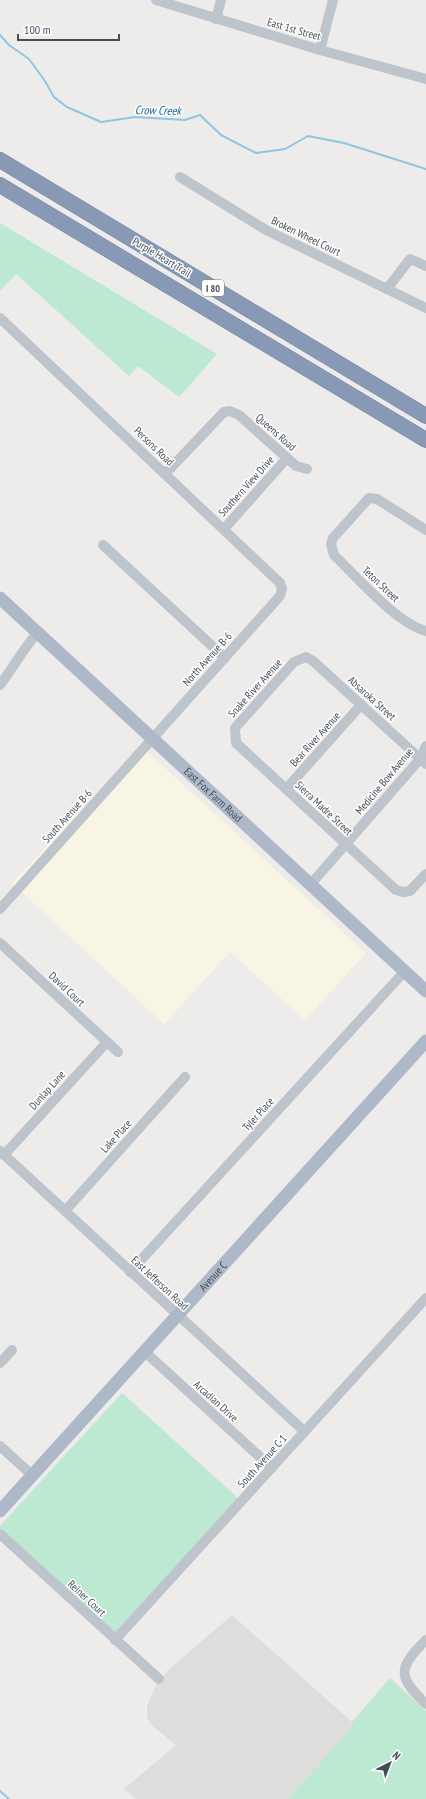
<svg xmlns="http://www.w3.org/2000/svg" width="426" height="1799" viewBox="0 0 426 1799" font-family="'PT Sans Narrow',sans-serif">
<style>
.commercial{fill:#f9f5e4}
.education{fill:#dfdddc}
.green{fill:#bde8d2}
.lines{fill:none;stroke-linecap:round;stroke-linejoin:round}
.stream{stroke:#8ec6e1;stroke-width:2}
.highway-casing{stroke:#7384a1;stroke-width:16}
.minor{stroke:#bec4cc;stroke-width:10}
.major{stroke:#adb8c8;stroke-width:13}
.highway{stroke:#8799b5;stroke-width:15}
.labels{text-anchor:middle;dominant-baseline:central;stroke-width:3;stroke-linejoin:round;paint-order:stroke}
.shield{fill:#fff;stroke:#7e8289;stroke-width:1}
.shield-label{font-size:10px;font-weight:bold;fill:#464c56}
.street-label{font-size:11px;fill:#464c56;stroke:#fff}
.water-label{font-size:12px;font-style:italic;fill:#1b6d94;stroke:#fff}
</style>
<rect width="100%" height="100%" fill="#eeebeb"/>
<!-- commercial -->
<polygon class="commercial" points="141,746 366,953 305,1020 230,952 164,1024 12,883"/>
<!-- education -->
<polygon class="education" points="232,1615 352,1722 352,1727 288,1799 136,1799 124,1789 176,1745 154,1727 147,1718 147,1706 156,1686 167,1671"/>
<!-- green -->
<g class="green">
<polygon points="0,223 217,354 179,397 138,366 129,376 16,274 0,291"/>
<polygon points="122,1393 238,1498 114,1634 0,1530 0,1526"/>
<polygon points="390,1678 426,1711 426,1799 288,1799 352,1727 352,1722"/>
</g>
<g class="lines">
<!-- stream -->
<g class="stream">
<polyline points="0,35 9,45 29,59 45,81 54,97 67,107 101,122 135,117 185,120 200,115 221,135 256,153 285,149 308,136 344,143 426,169"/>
<polyline points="0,1791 9,1799"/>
</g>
<defs>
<g id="highway">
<polyline points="0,160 426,416"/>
<polyline points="0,185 426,440"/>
</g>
</defs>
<!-- highway casing -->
<use href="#highway" class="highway-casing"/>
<!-- minor -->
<g class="minor">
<polyline points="156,0 320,50 426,79"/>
<polyline points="216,19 221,0"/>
<polyline points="320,50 333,0"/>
<polyline points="180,177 266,230 426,308"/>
<polyline points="387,289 410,259 426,266"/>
<polyline points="0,318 280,583 282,589 280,596 0,909"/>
<polyline points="165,474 224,412 230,411 239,415 296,466 307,469"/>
<polyline points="224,529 287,458"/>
<path d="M426,530L377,499L369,498L333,538L331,544L334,555C357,577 396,623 426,631"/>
<polyline points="103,545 225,658"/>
<path d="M0,685C13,668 23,649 38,632"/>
<polyline points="426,764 313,661 306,657 294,662 235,728 236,743 396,890 403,892 410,891 426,874"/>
<polyline points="286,789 361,705"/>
<polyline points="310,885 420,759 426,746"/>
<polyline points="0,943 118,1052"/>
<polyline points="0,1151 304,1431"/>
<polyline points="4,1155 107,1042"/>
<polyline points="65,1211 185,1077"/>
<polyline points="130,1272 404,972"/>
<polyline points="144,1351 272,1468"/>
<polyline points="0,1363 12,1350"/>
<polyline points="0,1446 32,1475"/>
<polyline points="0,1534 159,1679"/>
<polyline points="115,1640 426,1298"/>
<path d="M426,1640C398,1668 397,1676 426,1704"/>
</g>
<!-- major -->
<g class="major">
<path id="s1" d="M0,598L426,991"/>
<path id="s2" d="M0,1511L426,1041"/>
</g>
<!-- highway -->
<use href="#highway" class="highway"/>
</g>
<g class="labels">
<!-- shield labels -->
<rect class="shield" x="202" y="280" width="22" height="16" rx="3"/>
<g class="shield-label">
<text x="213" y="288">I 80</text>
</g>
<!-- street labels -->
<g class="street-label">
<text transform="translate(294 29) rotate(16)">East 1st Street</text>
<text transform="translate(306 236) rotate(26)">Broken Wheel Court</text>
<text transform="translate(162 257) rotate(31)">Purple Heart Trail</text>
<text transform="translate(276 432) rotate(42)">Queens Road</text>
<text transform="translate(154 446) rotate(44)">Persons Road</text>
<text transform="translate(246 486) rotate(-48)">Southern View Drive</text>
<text transform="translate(381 584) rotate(43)">Teton Street</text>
<text transform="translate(207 659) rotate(-48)">North Avenue B-6</text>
<text transform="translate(255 688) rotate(-48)">Snake River Avenue</text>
<text transform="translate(372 698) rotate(42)">Absaroka Street</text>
<text transform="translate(315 739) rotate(-48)">Bear River Avenue</text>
<text transform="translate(384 781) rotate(-50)">Medicine Bow Avenue</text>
<text stroke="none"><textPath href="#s1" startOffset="290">East Fox Farm Road</textPath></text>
<text transform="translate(324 808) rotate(43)">Sierra Madre Street</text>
<text transform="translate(67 816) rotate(-48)">South Avenue B-6</text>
<text transform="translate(67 989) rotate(43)">David Court</text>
<text transform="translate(47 1090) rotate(-48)">Dunlap Lane</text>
<text transform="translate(258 1114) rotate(-48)">Tyler Place</text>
<text transform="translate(116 1136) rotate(-48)">Lake Place</text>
<text stroke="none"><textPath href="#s2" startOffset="317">Avenue C</textPath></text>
<text transform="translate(160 1283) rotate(43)">East Jefferson Road</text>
<text transform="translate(216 1401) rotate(42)">Arcadian Drive</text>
<text transform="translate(262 1461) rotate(-48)">South Avenue C-1</text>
<text transform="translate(87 1598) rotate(43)">Reiner Court</text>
</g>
<!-- water labels -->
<g class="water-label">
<text transform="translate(158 110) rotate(1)">Crow Creek</text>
</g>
</g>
<!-- north arrow -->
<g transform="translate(390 1763) rotate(42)" stroke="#ffffff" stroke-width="3" paint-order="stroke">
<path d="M0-3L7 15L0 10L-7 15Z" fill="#464c56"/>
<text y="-6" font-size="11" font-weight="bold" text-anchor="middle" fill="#464c56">N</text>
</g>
<!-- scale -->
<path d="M18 34v6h101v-6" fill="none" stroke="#464c56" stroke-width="2"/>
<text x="24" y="34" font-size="12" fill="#464c56" stroke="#ffffff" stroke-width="3" paint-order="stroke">100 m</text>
</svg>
